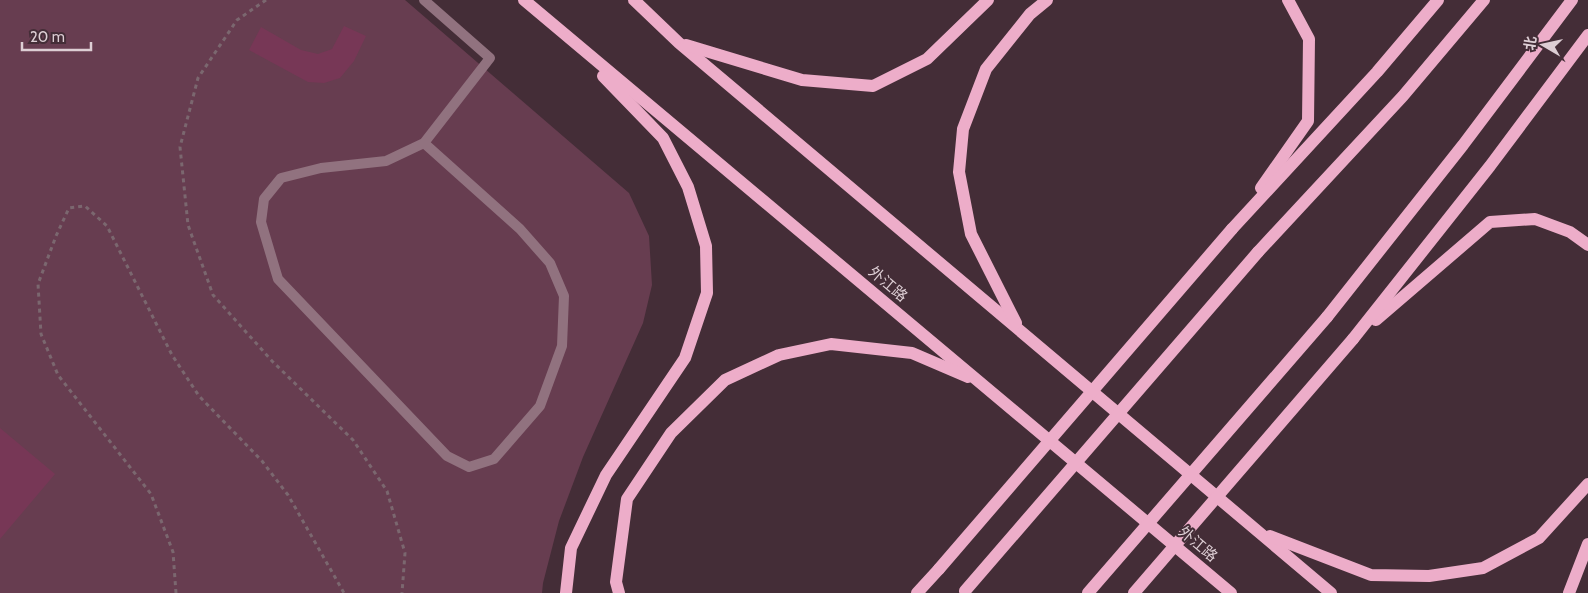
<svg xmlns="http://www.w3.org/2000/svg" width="1588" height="593" viewBox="0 0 1588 593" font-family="Cabin,'Noto Sans SC',sans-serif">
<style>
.green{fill:#673d50}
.building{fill:#773756}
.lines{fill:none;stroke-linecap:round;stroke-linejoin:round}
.path{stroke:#7b676f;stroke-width:3;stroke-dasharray:4 4;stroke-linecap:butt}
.lane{stroke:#91727f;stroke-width:10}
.primary{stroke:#edadc9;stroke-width:12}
.primary-bridge{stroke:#edadc9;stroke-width:12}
.labels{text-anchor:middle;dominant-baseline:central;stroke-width:4;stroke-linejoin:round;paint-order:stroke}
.street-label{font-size:15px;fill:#ddced4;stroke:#442d37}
</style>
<rect width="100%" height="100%" fill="#442d37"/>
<!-- green -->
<polygon class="green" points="0,0 405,0 629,193 649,236 652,285 643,323 583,457 559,521 543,583 542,593 0,593"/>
<!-- building -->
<g class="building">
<polygon points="344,26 366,36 354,61 340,78 324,83 308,82 249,50 261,27 301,50 318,54 332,49"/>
<polygon points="0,428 55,474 0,539"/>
</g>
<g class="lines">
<!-- path -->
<g class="path">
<polyline points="266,0 237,20 198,78 180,147 188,225 213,295 272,361 353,440 387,491 405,553 402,593"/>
<polyline points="176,593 173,552 151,494 58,375 41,334 38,284 56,236 69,208 85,206 107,226 172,355 199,396 262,461 288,495 344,593"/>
</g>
<!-- lane -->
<polyline class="lane" points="424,143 520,229 550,263 564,296 562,346 540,406 494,459 469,467 447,456 278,279 261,222 264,199 281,178 321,168 386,161 424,143 490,58 424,0"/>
<!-- primary -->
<g class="primary">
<polyline points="524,0 1231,593"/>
<polyline points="634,0 679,43 1331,593"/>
<polyline points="686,45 802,80 873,86 927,59 988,0"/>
<polyline points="1261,188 1308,121 1309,39 1288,0"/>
<polyline points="1232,229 1377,72 1438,0"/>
<polyline points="1258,252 1403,96 1484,0"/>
<polyline points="1327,317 1463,145 1572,0"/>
<polyline points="1376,320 1490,222 1535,219 1570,232 1588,245"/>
<polyline points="1016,323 971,234 959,172 963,129 986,69 1030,14 1047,0"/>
<polyline points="1353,339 1490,166 1588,35"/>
<polyline points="1270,536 1371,575 1429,576 1483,568 1539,538 1588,484"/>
<polyline points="566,593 571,548 606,475 685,358 707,293 706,246 688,187 663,138 603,76"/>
<polyline points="619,593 616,582 627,499 671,433 725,380 779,355 831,344 912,353 968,377"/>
<polyline points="917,593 939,569"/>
<polyline points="1569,593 1588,544"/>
</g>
<!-- primary-bridge -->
<g class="primary-bridge">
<polyline points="939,569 1232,229"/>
<polyline points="965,591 1258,252"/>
<polyline points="1088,593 1327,317"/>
<polyline points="1134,593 1353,339"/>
</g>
</g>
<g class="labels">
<!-- street labels -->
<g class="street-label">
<text transform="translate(888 284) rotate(40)">外江路</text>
<text transform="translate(1198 544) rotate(40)">外江路</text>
</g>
</g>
<!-- north arrow -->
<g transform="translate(1543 45) rotate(279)" stroke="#442d37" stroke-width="4" paint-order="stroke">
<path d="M0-4L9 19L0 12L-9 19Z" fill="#ddced4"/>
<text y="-8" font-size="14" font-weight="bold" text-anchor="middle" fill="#ddced4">北</text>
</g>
<!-- scale -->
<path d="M22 42v8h69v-8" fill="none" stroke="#ddced4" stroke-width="2.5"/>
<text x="30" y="42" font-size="15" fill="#ddced4" stroke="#442d37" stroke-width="4" paint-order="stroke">20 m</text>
</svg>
